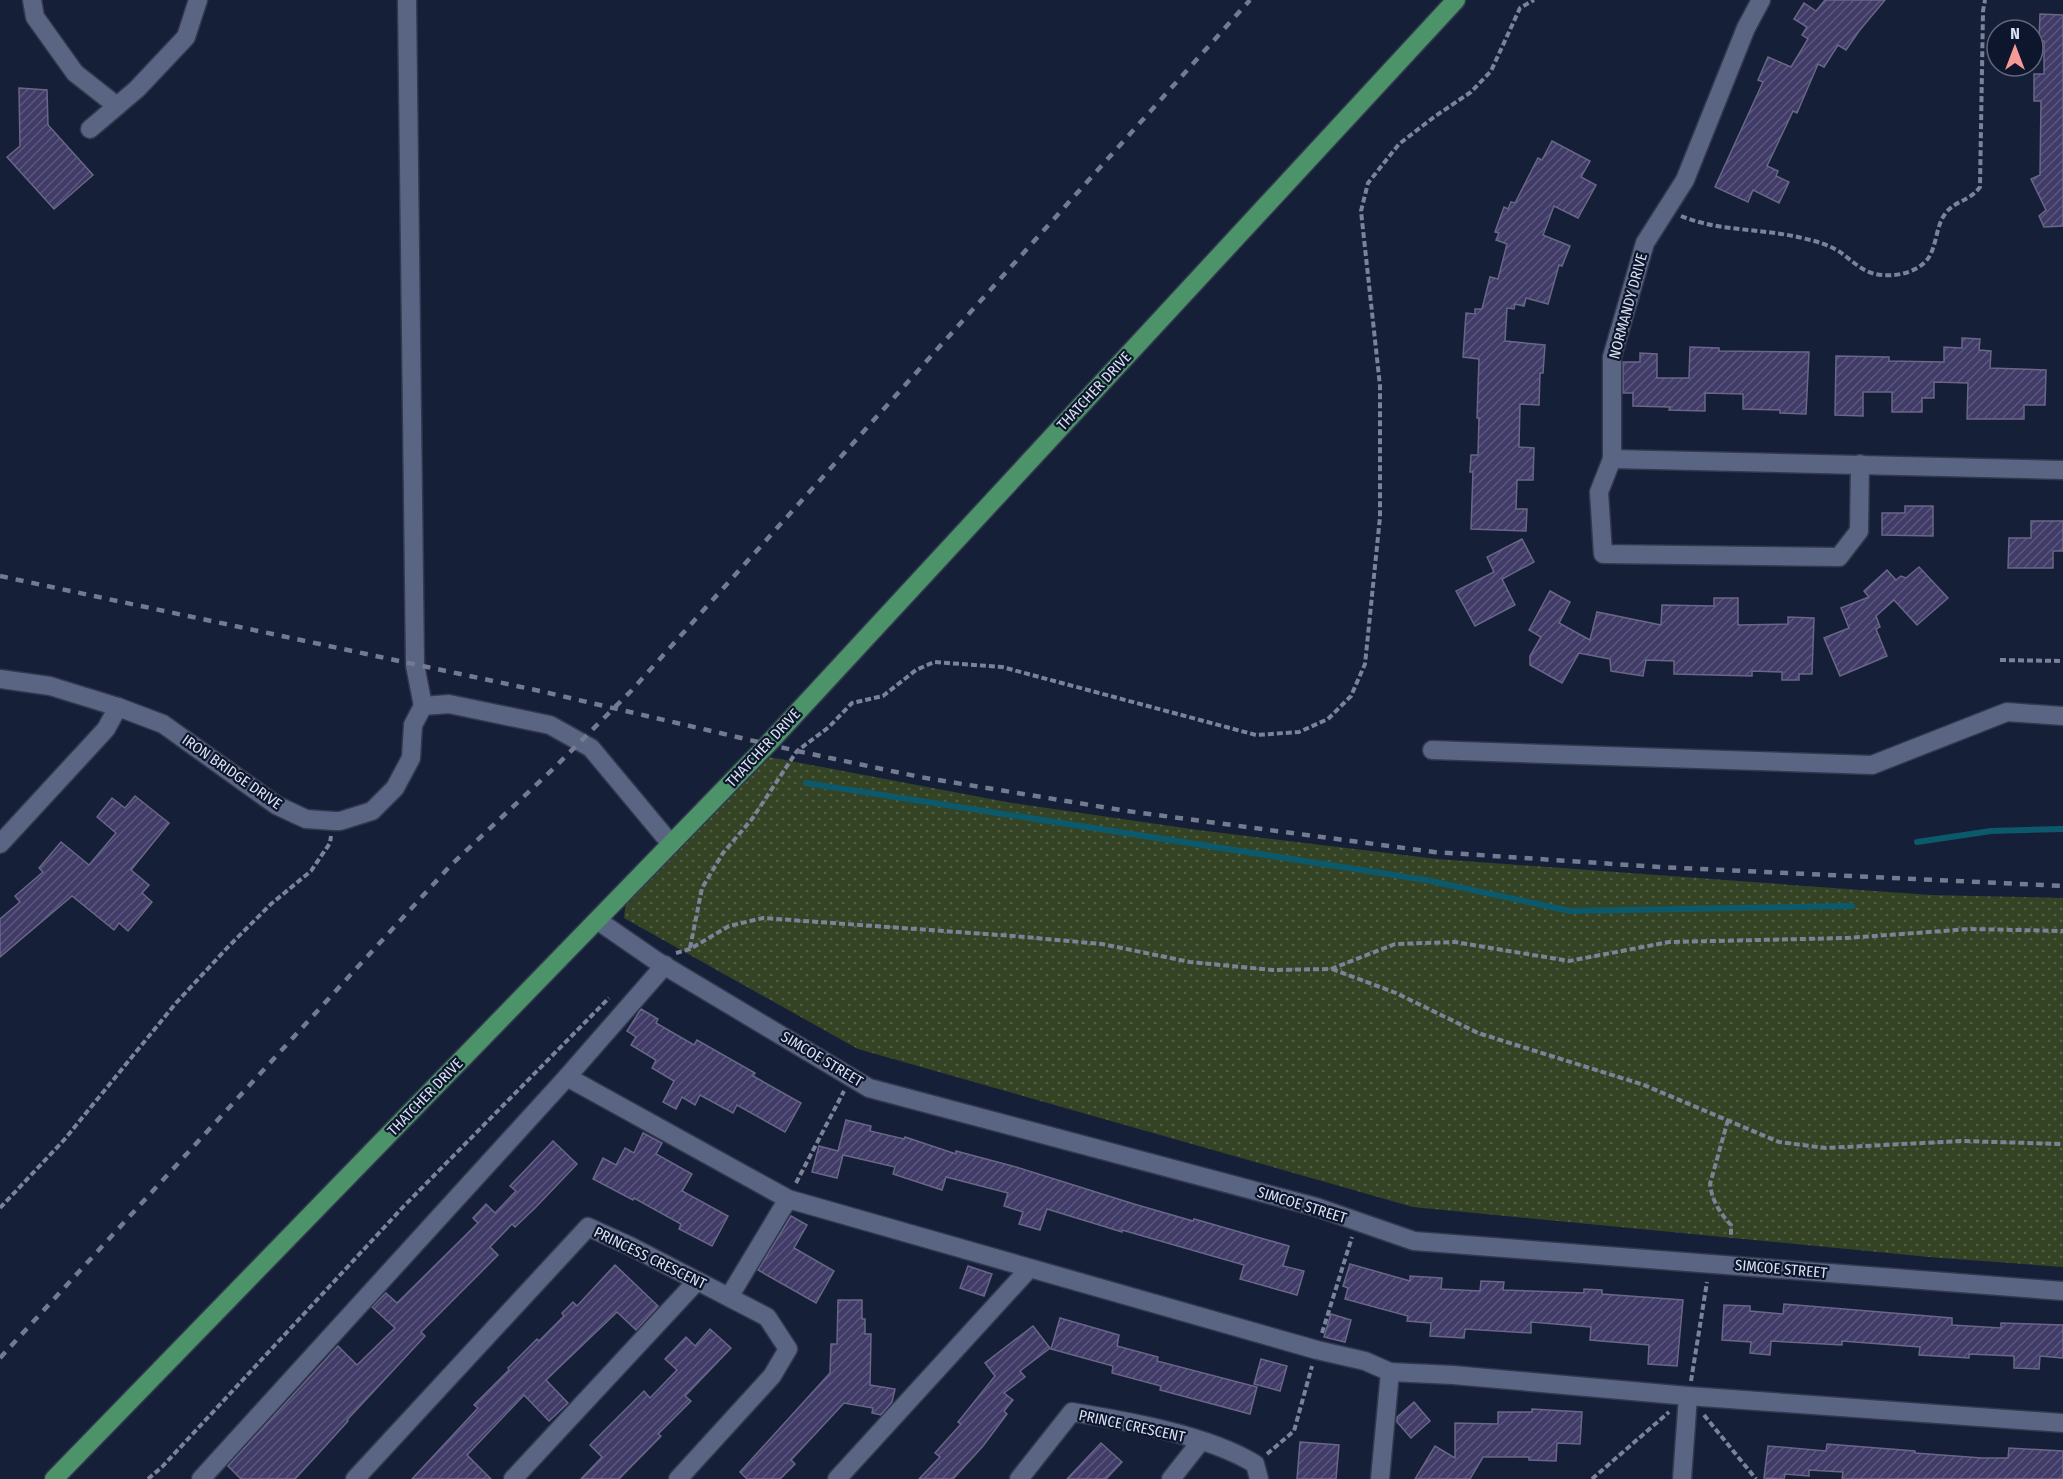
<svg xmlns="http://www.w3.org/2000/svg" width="2063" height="1479" viewBox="0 0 2063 1479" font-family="'Fira Sans Condensed',sans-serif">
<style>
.grass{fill:url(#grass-dots)}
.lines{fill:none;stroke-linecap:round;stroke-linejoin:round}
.stream{stroke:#0b596b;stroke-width:6}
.building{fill:url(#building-hatch);stroke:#696787;stroke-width:1.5}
.minor-casing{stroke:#32384d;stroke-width:21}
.major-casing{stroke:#32384d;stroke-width:21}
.path{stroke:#7b8398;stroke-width:4;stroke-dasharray:6 3;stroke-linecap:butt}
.minor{stroke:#596582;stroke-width:18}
.major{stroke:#4c9369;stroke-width:18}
.rail{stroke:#737b90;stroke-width:4.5;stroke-dasharray:8 8;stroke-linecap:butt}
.labels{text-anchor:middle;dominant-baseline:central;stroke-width:4.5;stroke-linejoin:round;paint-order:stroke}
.street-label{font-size:15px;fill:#dae1f2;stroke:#0d162d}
</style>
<defs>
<pattern id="grass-dots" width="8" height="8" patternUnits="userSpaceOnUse" patternTransform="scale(1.5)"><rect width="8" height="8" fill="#354325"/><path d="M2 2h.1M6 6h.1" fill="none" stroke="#525e45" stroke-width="1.8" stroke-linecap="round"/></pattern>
<pattern id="building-hatch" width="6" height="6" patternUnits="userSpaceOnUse" patternTransform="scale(1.5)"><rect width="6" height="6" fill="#403b67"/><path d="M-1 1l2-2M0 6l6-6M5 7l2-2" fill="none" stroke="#5b577d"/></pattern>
</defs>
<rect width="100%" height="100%" fill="#161f38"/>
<!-- grass -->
<polygon class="grass" points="769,757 1012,803 1198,830 1437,859 1930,895 2063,898 2063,1267 1929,1257 1413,1207 858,1049 624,918 626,901"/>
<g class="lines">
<!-- stream -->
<g class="stream">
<polyline points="806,783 1426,880 1570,911 1852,906"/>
<polyline points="1917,842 1991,831 2063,829"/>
</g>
</g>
<!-- building -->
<g class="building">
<polygon points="1825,0 1885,0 1859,31 1846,50 1838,45 1824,67 1818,64 1797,113 1793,111 1767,166 1778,171 1776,176 1789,182 1779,203 1753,190 1748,202 1715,187 1763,82 1758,80 1768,57 1791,67 1808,39 1802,35 1807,27 1794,19 1804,3 1816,11"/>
<polygon points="2040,14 2063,15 2063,226 2044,227 2039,216 2046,210 2031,179 2040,175 2041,101 2034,101 2034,74 2044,74 2044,41 2039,41"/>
<polygon points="19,88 47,90 48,125 93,175 54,209 7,157 20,146"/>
<polygon points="1552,141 1590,161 1581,177 1596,185 1578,218 1554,206 1543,235 1570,246 1562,266 1559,265 1548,304 1526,298 1524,306 1515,304 1514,309 1507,308 1505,341 1545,345 1543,373 1540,373 1539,405 1520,404 1519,447 1534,448 1533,480 1517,480 1516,509 1527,509 1526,531 1471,529 1473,472 1470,472 1471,455 1478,455 1479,418 1477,418 1479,359 1463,357 1466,313 1475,314 1475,309 1482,309 1490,277 1498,279 1507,244 1496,240 1499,233 1495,232 1504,207 1508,209 1511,202 1515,203 1538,158 1542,160"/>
<polygon points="1962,338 1980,339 1979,350 1991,351 1990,368 2046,370 2045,405 2024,405 2024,419 1967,419 1968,383 1934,382 1934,398 1922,398 1922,412 1892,412 1892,392 1863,392 1863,416 1835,415 1836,356 1889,357 1889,361 1944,362 1944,347 1962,348"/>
<polygon points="1690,347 1719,348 1719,351 1809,352 1806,414 1780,413 1780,410 1743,409 1743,394 1705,393 1705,411 1669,410 1670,407 1633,406 1633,393 1623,393 1623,362 1640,362 1640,353 1657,354 1657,378 1689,378"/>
<polygon points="1905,506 1933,506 1933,536 1882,535 1882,513 1905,513"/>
<polygon points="2031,521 2063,521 2063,551 2053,551 2053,568 2008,568 2009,538 2031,538"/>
<polygon points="1522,539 1534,562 1502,579 1515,605 1475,626 1456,591 1494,572 1487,557"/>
<polygon points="1919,567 1948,598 1917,625 1894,600 1876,616 1880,627 1876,629 1887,656 1840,676 1824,638 1849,628 1841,608 1869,597 1864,591 1887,570 1896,580 1901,576 1906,578"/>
<polygon points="1550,591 1570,602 1559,623 1590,640 1597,612 1661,625 1662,605 1714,606 1714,598 1738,598 1738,625 1788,624 1788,617 1814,618 1812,674 1799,674 1799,680 1782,680 1782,672 1752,671 1752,676 1674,674 1674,661 1646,660 1643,676 1611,671 1610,659 1579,653 1562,683 1530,665 1530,656 1541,637 1529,630"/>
<polygon points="135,796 169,823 131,870 149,885 142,893 152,902 128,931 119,923 114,930 72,896 0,957 0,919 20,902 15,896 43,872 39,868 61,842 89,865 116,833 97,817 112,798 125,808"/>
<polygon points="641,1009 658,1019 656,1023 694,1045 697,1040 755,1073 753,1076 801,1103 785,1132 737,1105 733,1113 700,1095 695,1105 682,1097 676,1109 663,1102 674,1081 652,1068 656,1060 631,1045 636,1037 627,1031"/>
<polygon points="846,1120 871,1126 870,1131 904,1139 905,1137 956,1154 956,1151 1016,1167 1134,1204 1193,1221 1194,1219 1289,1246 1283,1266 1304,1271 1297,1295 1240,1279 1244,1265 1122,1230 1122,1232 1047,1209 1040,1230 1019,1224 1023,1212 1004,1206 1008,1193 946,1177 942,1190 893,1174 895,1167 843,1155 837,1178 812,1172 819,1146 838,1151"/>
<polygon points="643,1133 662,1143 656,1154 692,1174 682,1191 728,1216 712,1246 679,1229 681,1224 634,1198 633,1200 593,1179 603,1158 616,1165 625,1148 634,1153"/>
<polygon points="553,1141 577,1164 535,1208 515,1227 512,1224 490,1247 498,1255 421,1332 425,1336 347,1420 348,1421 318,1454 295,1479 241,1479 228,1466 338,1346 357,1365 395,1328 372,1307 386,1293 397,1303 478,1223 473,1218 486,1204 495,1213 516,1191 510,1186"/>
<polygon points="791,1216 807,1225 794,1248 834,1271 816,1303 758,1270"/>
<polygon points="1350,1264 1410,1281 1410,1276 1442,1278 1441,1289 1480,1291 1481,1281 1504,1282 1503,1290 1584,1293 1584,1289 1602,1290 1602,1294 1683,1300 1677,1366 1648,1364 1649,1345 1590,1340 1591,1327 1531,1322 1531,1333 1465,1329 1464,1338 1430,1336 1431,1323 1407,1321 1408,1316 1345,1299 1348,1288 1343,1286"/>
<polygon points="615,1265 658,1306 636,1330 617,1312 546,1380 568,1403 549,1421 524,1395 467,1455 491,1479 412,1479 478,1408 474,1405 509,1370 508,1368 537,1339 539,1341 564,1316 562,1313 573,1302 577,1306"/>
<polygon points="968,1266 992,1274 984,1296 960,1288"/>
<polygon points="838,1300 862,1300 862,1319 865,1319 865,1334 871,1334 870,1385 895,1389 892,1402 881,1415 872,1413 873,1408 844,1403 791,1460 795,1464 780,1479 747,1479 740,1472 830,1373 831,1344 837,1344"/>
<polygon points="1784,1304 1952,1318 1952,1325 2001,1328 2001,1323 2063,1325 2063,1358 2040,1356 2039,1369 2014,1368 2014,1356 1969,1354 1969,1358 1919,1355 1920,1347 1842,1341 1842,1345 1771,1341 1770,1355 1750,1353 1751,1342 1722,1340 1724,1305 1750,1306 1750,1311 1783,1314"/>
<polygon points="1331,1314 1351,1320 1345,1342 1324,1337"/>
<polygon points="1060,1318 1119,1335 1117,1346 1158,1357 1157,1361 1257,1387 1250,1414 1160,1390 1161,1386 1112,1373 1113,1366 1051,1349"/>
<polygon points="1033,1326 1050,1348 1020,1371 1025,1377 1004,1393 1013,1400 1004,1411 1007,1414 983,1446 953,1479 919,1479 940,1457 935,1453 961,1424 958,1422 995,1376 985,1363"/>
<polygon points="710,1329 731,1348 685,1396 691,1401 658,1434 661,1436 619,1479 581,1479 602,1457 590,1445 644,1391 650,1398 677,1370 665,1359 686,1337 695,1346"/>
<polygon points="1261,1359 1287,1366 1280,1391 1254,1384"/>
<polygon points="1414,1402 1430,1421 1411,1438 1397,1422 1397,1417"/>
<polygon points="1532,1409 1582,1412 1580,1444 1557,1443 1556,1461 1529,1460 1529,1457 1483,1457 1470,1479 1415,1479 1435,1446 1455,1458 1455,1423 1498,1424 1498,1412 1532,1412"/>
<polygon points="1300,1442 1339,1445 1336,1479 1297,1479"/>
<polygon points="1101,1443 1122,1462 1106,1479 1067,1479"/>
<polygon points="1827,1444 1915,1451 1915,1453 1982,1458 2008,1458 2009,1448 2063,1451 2063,1479 1842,1479 1843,1472 1809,1470 1809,1476 1785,1474 1784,1479 1764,1478 1768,1446 1826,1451"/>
</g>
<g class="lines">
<defs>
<g id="minor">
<polyline points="32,0 35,17 75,73 117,106"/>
<polyline points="407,0 415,665 423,706"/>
<polyline points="1761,0 1746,28 1685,180 1645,243 1612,357 1612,459 2063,470"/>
<polyline points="90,129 137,89 186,37 198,0"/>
<polyline points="1612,459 1599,492 1603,554 1839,557 1859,531 1860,464"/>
<polyline points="0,679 50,686 118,707 163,724 276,805 306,819 334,821 340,821 372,811 395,788 411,758 413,725 423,706 449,704 550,725 591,748 671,844"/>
<polyline points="1432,750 1872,765 2007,712 2063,716"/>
<polyline points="0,844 106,729 118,707"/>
<polyline points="597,920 655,960 869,1088 1316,1207 1414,1241 2063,1291"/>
<polyline points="567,1077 788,1199 1317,1350 1365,1361 1390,1372"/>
<polyline points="729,1297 788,1199"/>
<polyline points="201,1479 567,1077 665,965"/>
<polyline points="355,1479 588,1227 630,1246 767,1317 788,1349 772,1376 678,1479"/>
<polyline points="513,1479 697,1281"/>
<polyline points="837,1479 1029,1269"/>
<path d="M1019,1479L1072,1412C1127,1421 1208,1435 1255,1464L1259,1479"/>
<polyline points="1171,1479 1201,1441"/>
<polyline points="1380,1479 1390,1372 1453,1375 1688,1396 2063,1423"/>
<polyline points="1682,1479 1688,1396"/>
</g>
<polyline id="major" points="54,1479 768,744 1456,0"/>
</defs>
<!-- minor casing -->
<use href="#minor" class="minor-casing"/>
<!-- major casing -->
<use href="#major" class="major-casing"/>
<!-- path -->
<g class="path">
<path d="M1681,216C1720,232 1762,228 1802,238C1816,241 1829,245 1840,252C1851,260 1862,271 1875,274C1893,278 1919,273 1929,257C1937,244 1936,226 1945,214C1955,200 1969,202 1980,187L1983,11L1985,0"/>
<polyline points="2000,660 2063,661"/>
<polyline points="690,948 702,888 723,853 752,819 797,751 829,727 852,703 883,696 916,670 934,662 1002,667 1256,735 1299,732 1328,719 1351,696 1365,664 1380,517 1380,386 1361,211 1368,183 1399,144 1434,117 1471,92 1491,71 1520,8 1534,0"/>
<polyline points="676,953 690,949 729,926 763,918 1013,936 1102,944 1190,962 1273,970 1331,969 1395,944 1455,942 1569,961 1669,942 1847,938 1970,929 2063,931"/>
<polyline points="1332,969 1396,993 1478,1033 1644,1085 1779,1142 1826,1148 1961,1141 2063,1144"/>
<path d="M1728,1120L1710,1184C1712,1201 1720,1213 1731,1225V1238"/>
<polyline points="796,1183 844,1091"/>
<polyline points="0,1208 64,1140 176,1003 228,947 271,904 311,871 330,843 331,836"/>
<polyline points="1322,1333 1352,1237"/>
<polyline points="1691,1381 1707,1282"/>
<polyline points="1704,1415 1756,1479"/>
<polyline points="1267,1454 1294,1431 1312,1366"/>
<polyline points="148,1479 162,1467 404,1206 609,998"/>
<polyline points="1592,1479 1669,1412"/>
</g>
<!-- minor -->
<use href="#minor" class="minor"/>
<!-- major -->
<use href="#major" class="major"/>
<!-- rail -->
<g class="rail">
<polyline points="0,576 540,691 797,751 920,777 1127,811 1434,852 1659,867 2063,886"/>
<polyline points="0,1358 451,865 554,768 632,690 1250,0"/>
</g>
</g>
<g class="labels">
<!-- street labels -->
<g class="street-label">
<text transform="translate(1628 306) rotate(-75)">NORMANDY DRIVE</text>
<text transform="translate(1094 391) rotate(-47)">THATCHER DRIVE</text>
<text transform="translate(763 748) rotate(-47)">THATCHER DRIVE</text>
<text transform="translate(232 772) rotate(35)">IRON BRIDGE DRIVE</text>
<text transform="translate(822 1059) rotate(31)">SIMCOE STREET</text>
<text transform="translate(425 1097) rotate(-46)">THATCHER DRIVE</text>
<text transform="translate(1302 1205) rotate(17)">SIMCOE STREET</text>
<text transform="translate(650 1258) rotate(26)">PRINCESS CRESCENT</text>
<text transform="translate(1781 1269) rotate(5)">SIMCOE STREET</text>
<text transform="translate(1132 1426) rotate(12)">PRINCE CRESCENT</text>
</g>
</g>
<!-- north arrow -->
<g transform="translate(2015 48)"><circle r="28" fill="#0d162d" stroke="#5f677c" stroke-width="1.5"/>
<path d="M0-4.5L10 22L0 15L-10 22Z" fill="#f59b97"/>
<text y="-9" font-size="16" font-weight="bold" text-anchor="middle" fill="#dae1f2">N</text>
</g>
</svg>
